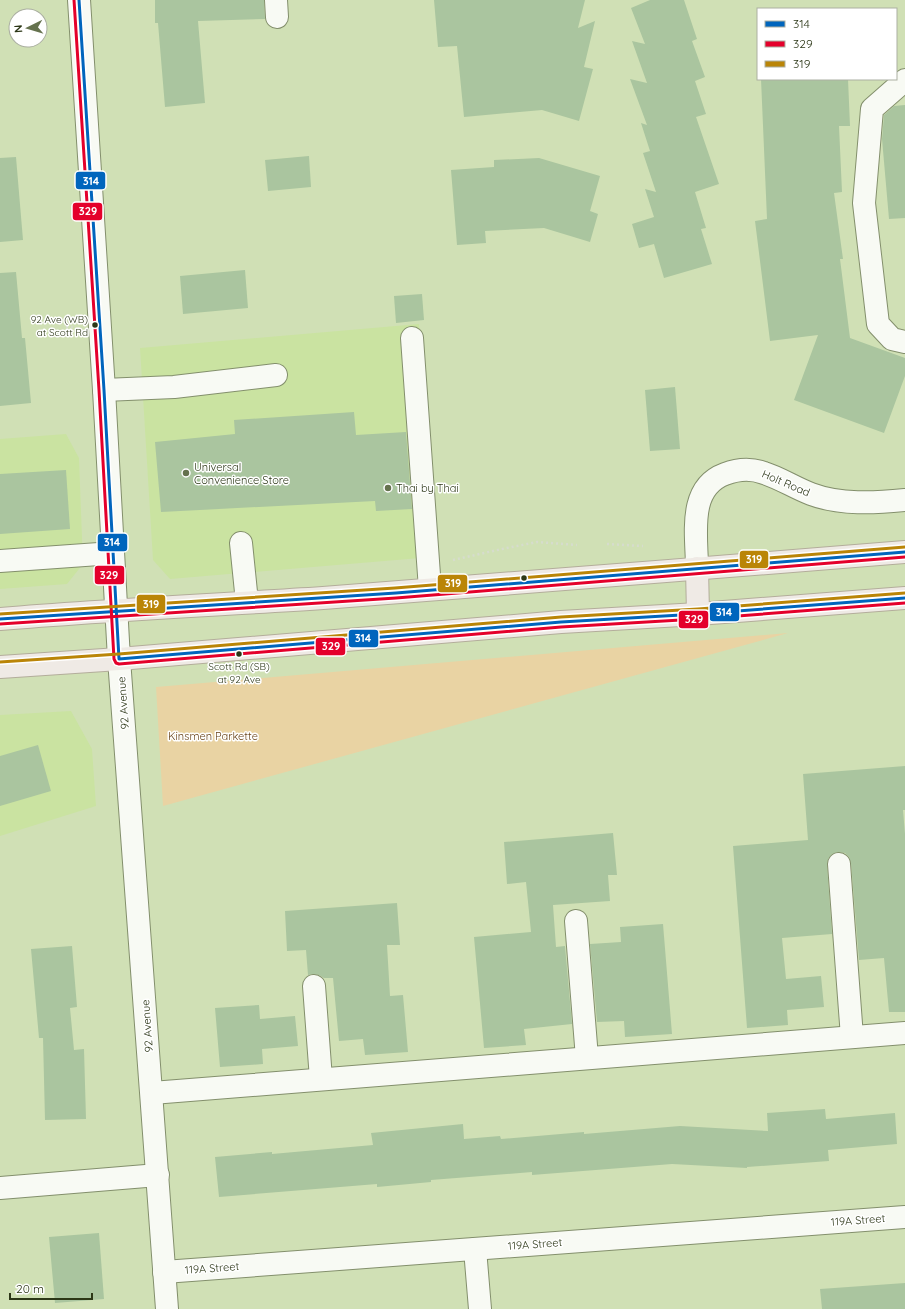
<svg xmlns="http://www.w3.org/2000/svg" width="905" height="1309" viewBox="0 0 905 1309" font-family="Quicksand,sans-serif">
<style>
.built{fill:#cae3a1}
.green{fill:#e9d3a3}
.building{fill:#aac59f}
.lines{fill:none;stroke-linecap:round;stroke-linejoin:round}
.minor-casing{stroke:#838f6c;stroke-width:24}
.major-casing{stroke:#b3ad9b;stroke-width:24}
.path{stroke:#d6dccd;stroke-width:2.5;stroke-dasharray:2 3;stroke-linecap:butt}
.minor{stroke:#f8faf4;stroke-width:22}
.major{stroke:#efeae5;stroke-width:22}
.bus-1-casing{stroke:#fff;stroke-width:6}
.bus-2-casing{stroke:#fff;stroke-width:6}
.bus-3-casing{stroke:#fff;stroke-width:6}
.bus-1{stroke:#0065bd;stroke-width:3}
.bus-2{stroke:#e4002b;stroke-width:3}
.bus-3{stroke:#ba8507;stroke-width:3}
.bus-dot{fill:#2c3717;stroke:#fff;stroke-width:1.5}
.poi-dot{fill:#65724e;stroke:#fff;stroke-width:1.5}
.labels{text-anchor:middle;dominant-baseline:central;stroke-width:3;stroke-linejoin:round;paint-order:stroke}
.bus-label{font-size:10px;fill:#2c3717;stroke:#fff;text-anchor:end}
.poi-label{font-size:11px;fill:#2c3717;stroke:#fff;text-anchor:start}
.street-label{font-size:11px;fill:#2c3717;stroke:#fff}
.park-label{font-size:11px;fill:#684218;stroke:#fff}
.line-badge{stroke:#fff;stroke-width:1.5}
.badge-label{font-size:11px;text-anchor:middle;font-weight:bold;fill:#fff}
</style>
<rect width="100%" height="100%" fill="#d0e0b5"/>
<!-- built -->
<g class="built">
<polygon points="419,324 432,557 170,579 153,560 140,348"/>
<polygon points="66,434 79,458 83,564 67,584 0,589 0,439"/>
<polygon points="71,711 92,749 96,806 0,836 0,715"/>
</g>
<!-- green -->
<polygon class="green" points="788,633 163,806 156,687"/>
<!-- building -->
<g class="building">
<polygon points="155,0 264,0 265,19 198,21 205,103 165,107 158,23 155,23"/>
<polygon points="434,0 585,0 578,28 595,21 584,67 593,69 579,121 542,110 464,117 457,46 438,47"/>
<polygon points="650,0 684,0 697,39 692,41 705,77 695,81 706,114 696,117 719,184 695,192 706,228 701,229 712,264 664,278 654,244 639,248 632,224 654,217 645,189 656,192 643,153 650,151 641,123 647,125 630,79 647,83 632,41 645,44 631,8"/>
<polygon points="761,79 848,79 850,126 839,126 842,192 834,193 843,259 840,259 850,338 905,358 905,376 884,433 794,400 818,335 770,341 755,221 767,219"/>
<polygon points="905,105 905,218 889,219 882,139 884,115 894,106"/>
<polygon points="309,156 311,187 268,191 265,160"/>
<polygon points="16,157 23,240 0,242 0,158"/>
<polygon points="539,158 600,176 590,211 598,214 590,242 544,228 485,231 486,243 457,245 451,170 494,167 494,160"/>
<polygon points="245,270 248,308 183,314 180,276"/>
<polygon points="16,272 22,338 25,338 31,403 0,406 0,273"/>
<polygon points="422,294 424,320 396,323 394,296"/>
<polygon points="675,387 680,449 650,451 645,390"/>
<polygon points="354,412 356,435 406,432 412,509 376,511 375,501 161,512 155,442 235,434 234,420"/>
<polygon points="66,470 70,529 0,534 0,474"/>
<polygon points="38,745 51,791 0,806 0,756"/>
<polygon points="905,766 905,810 903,810 905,834 905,1012 889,1012 884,958 859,960 851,863 849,857 845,853 838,852 832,854 828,859 827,865 832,934 782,938 786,979 821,976 824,1007 787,1010 788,1025 747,1028 733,846 808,840 803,774"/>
<polygon points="613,833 617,875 608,875 610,901 553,905 556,947 565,946 572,1024 524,1029 526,1045 484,1048 474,937 531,932 526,882 507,884 504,842"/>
<polygon points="397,903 400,945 387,945 390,996 403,995 408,1052 365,1055 363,1039 339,1041 333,978 324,978 319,975 313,974 308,975 306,950 287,951 285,911"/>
<polygon points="663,924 672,1034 625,1037 624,1021 597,1022 590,944 621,942 620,927"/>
<polygon points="72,946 77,1007 70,1008 74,1050 84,1049 86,1119 45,1120 43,1038 39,1038 31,949"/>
<polygon points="259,1005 260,1019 295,1016 298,1046 262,1049 263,1064 220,1067 215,1008"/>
<polygon points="825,1109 826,1119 895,1113 897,1144 828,1150 829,1161 747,1167 747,1168 672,1164 532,1175 532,1172 431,1180 431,1182 377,1187 377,1184 219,1197 215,1157 272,1152 272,1154 373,1145 371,1133 463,1124 464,1139 500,1136 501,1139 584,1132 584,1134 680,1126 768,1131 767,1113"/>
<polygon points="99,1233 104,1299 55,1303 49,1237"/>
<polygon points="905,1283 905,1309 822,1309 820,1289"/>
</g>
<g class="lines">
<defs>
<g id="minor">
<polyline points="79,0 104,390 119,659 167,1309"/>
<polyline points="276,0 277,17"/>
<polyline points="905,80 872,109 864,203 878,324 892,339 905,342"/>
<polyline points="412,338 430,589"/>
<polyline points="104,390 174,387 276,375"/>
<polyline points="241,543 247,602"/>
<polyline points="0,561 113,553"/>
<path d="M697,568C697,536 687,488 725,474C738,469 751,468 764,473C780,478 795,488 811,494C840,505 875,503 905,500"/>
<polyline points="839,864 852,1037"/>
<polyline points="576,921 587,1058"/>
<polyline points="314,986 321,1079"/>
<polyline points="152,1093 905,1033"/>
<polyline points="0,1188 158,1175"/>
<polyline points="475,1249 480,1309"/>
<polyline points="164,1272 905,1217"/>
</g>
<g id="major">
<polyline points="697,568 698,614"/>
<path d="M0,619C108,610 215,605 323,598C517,584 711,567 905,552"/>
<polyline points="0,667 119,659 561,622 698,614 905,598"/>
</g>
</defs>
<!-- minor casing -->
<use href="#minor" class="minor-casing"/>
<!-- major casing -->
<use href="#major" class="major-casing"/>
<!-- path -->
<g class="path">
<polyline points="66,327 74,327"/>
<polyline points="607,544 643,546"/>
<polyline points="453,560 502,549 537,542 577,545"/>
</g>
<!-- minor -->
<use href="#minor" class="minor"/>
<!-- major -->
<use href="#major" class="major"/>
<defs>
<g id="bus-1">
<polyline points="79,0 104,390 119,659 561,622 698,614 905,598"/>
<polyline points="0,619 396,593 905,552"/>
</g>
<g id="bus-2">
<polyline points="74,0 99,390 114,659 116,663 119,664 561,627 698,619 905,603"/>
<polyline points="0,624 396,598 905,557"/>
</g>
<g id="bus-3">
<polyline points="0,614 395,588 905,547"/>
<polyline points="0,662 119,654 561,617 698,609 905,593"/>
</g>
</defs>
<!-- bus-1 casing -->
<use href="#bus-1" class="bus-1-casing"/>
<!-- bus-2 casing -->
<use href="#bus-2" class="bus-2-casing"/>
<!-- bus-3 casing -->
<use href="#bus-3" class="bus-3-casing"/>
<!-- bus-1 -->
<use href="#bus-1" class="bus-1"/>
<!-- bus-2 -->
<use href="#bus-2" class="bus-2"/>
<!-- bus-3 -->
<use href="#bus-3" class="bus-3"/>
</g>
<!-- markers -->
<g class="bus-dot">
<circle cx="95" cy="325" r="3.5"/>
<circle cx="524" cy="578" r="3.5"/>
<circle cx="239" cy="654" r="3.5"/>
</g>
<g class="poi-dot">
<circle cx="186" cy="473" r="4"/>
<circle cx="388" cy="488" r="4"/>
</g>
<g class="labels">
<!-- bus labels -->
<g class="bus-label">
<text x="88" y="319">92 Ave (WB)<tspan x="88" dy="13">at Scott Rd</tspan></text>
<text x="239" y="666" text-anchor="middle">Scott Rd (SB)<tspan x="239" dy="13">at 92 Ave</tspan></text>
</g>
<!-- poi labels -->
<g class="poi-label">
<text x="194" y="467">Universal<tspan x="194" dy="13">Convenience Store</tspan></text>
<text x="396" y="488">Thai by Thai</text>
</g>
<!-- street labels -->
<g class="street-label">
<text transform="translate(786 483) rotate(23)">Holt Road</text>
<text transform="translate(123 703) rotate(-94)">92 Avenue</text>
<text transform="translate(147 1026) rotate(-94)">92 Avenue</text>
<text transform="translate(858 1220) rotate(-4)">119A Street</text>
<text transform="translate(535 1244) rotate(-4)">119A Street</text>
<text transform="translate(212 1268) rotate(-4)">119A Street</text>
</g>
<!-- park labels -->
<g class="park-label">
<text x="213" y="736">Kinsmen Parkette</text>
</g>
</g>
<g class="line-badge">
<rect x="75" y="171" width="31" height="19" rx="4" fill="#0065bd"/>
<rect x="72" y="202" width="31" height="19" rx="4" fill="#e4002b"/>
<rect x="97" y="533" width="31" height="19" rx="4" fill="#0065bd"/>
<rect x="739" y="550" width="30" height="19" rx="4" fill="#ba8507"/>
<rect x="94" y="565" width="31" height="20" rx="4" fill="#e4002b"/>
<rect x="437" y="574" width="31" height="19" rx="4" fill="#ba8507"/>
<rect x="136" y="594" width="30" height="20" rx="4" fill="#ba8507"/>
<rect x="709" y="602" width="31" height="20" rx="4" fill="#0065bd"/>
<rect x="678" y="610" width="31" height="19" rx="4" fill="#e4002b"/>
<rect x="348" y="629" width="31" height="19" rx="4" fill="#0065bd"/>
<rect x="315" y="637" width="31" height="19" rx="4" fill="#e4002b"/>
</g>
<g class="badge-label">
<text x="91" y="185">314</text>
<text x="88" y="215">329</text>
<text x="112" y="546">314</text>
<text x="754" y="563">319</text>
<text x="109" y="579">329</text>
<text x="453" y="587">319</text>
<text x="151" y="608">319</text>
<text x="724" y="616">314</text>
<text x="694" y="623">329</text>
<text x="363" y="642">314</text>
<text x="331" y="650">329</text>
</g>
<!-- legend -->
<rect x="757" y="8" width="140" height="72" fill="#ffffff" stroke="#abafa2"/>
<rect x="765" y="21" width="20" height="6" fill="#0065bd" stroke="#abafa2"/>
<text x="793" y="28" font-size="12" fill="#2c3717">314</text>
<rect x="765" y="41" width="20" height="6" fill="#e4002b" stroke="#abafa2"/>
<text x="793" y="48" font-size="12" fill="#2c3717">329</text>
<rect x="765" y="61" width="20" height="6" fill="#ba8507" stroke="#abafa2"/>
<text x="793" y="68" font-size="12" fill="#2c3717">319</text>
<!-- north arrow -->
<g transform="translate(28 28) rotate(265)"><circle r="19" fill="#ffffff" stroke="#abafa2"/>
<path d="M0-3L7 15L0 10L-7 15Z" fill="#65724e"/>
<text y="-6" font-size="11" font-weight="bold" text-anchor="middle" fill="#2c3717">N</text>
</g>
<!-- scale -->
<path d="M10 1293v6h82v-6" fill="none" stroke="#2c3717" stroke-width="2"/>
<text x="16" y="1293" font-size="12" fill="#2c3717" stroke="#ffffff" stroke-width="3" paint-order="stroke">20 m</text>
</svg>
